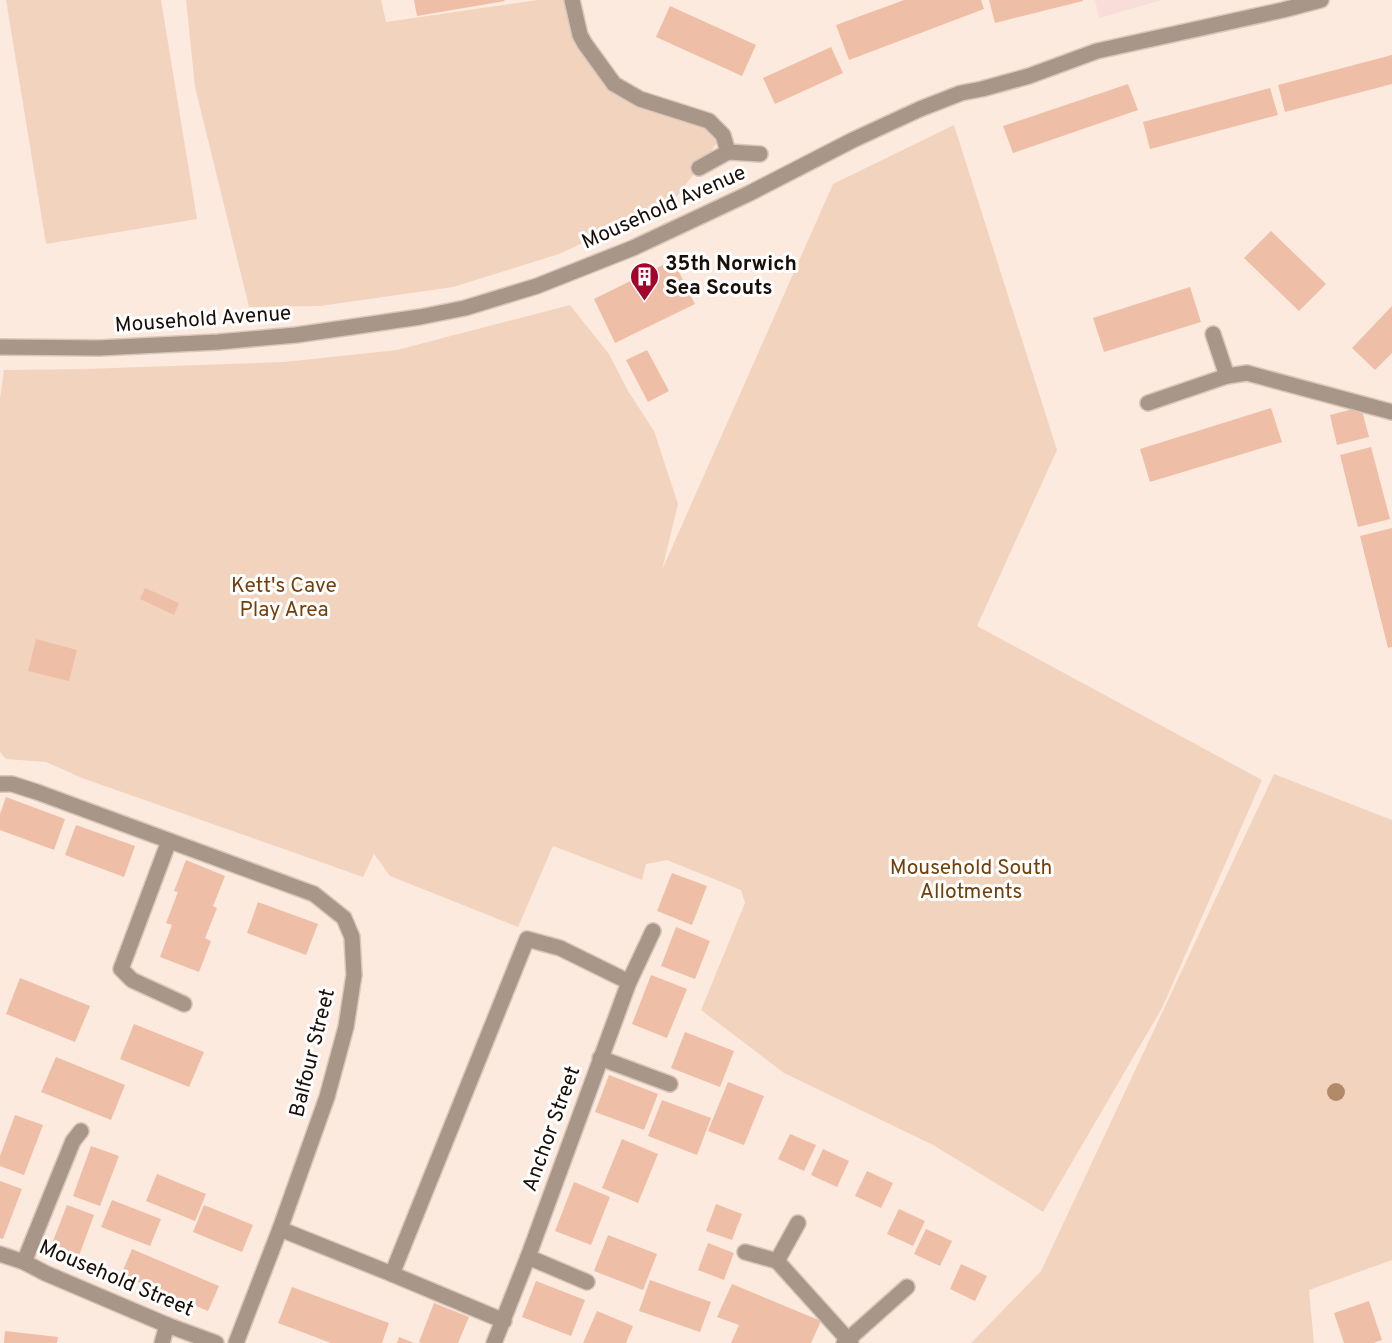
<svg xmlns="http://www.w3.org/2000/svg" width="1392" height="1343" viewBox="0 0 1392 1343" font-family="Overpass,sans-serif">
<style>
.education{fill:#f8ddd8}
.green{fill:#f2d4be}
.building{fill:#efbea6}
.lines{fill:none;stroke-linecap:round;stroke-linejoin:round}
.minor-casing{stroke:#d8c7bc;stroke-width:18}
.minor{stroke:#a89688;stroke-width:15}
.tree{fill:#b18b69}
.labels{text-anchor:middle;dominant-baseline:central;stroke-width:6;stroke-linejoin:round;paint-order:stroke}
.street-label{font-size:21px;fill:#190f08;stroke:#fff}
.poi-label{font-size:21px;font-weight:bold;fill:#190f08;stroke:#fff;text-anchor:start}
.park-label{font-size:21px;fill:#733e09;stroke:#fff}
</style>
<rect width="100%" height="100%" fill="#fceade"/>
<!-- education -->
<polygon class="education" points="1095,0 1162,0 1099,18"/>
<!-- green -->
<g class="green">
<polygon points="6,0 161,0 197,219 46,244"/>
<polygon points="186,0 381,0 386,22 538,0 572,0 585,44 614,84 684,114 723,135 675,199 559,254 453,287 320,306 249,307 195,87"/>
<polygon points="954,125 1057,450 977,626 1262,780 1162,1008 1043,1212 933,1145 784,1073 701,1010 745,903 741,890 667,860 646,864 642,880 553,846 518,927 390,876 374,854 363,877 82,778 46,762 6,759 0,752 0,399 4,370 85,369 284,362 397,350 570,305 609,354 628,391 654,431 678,504 662,570 833,184"/>
<polygon points="1274,774 1392,820 1392,1260 1309,1290 1314,1343 971,1343 1041,1271"/>
</g>
<!-- building -->
<g class="building">
<polygon points="414,0 504,0 505,1 417,16"/>
<polygon points="904,0 981,0 984,9 849,60 836,25"/>
<polygon points="989,0 1083,0 1083,1 995,23"/>
<polygon points="670,6 756,45 742,76 656,37"/>
<polygon points="831,47 843,73 775,104 763,78"/>
<polygon points="1392,55 1392,84 1285,112 1278,85"/>
<polygon points="1128,84 1138,110 1013,153 1003,126"/>
<polygon points="1270,88 1278,115 1150,149 1143,122"/>
<polygon points="1271,231 1326,284 1299,311 1244,258"/>
<polygon points="673,260 695,304 615,343 594,299"/>
<polygon points="1190,287 1201,322 1104,352 1093,318"/>
<polygon points="1392,306 1392,353 1375,370 1352,348"/>
<polygon points="647,350 669,391 648,402 626,360"/>
<polygon points="1361,407 1369,437 1337,445 1330,415"/>
<polygon points="1271,408 1282,442 1150,482 1140,449"/>
<polygon points="1371,447 1390,519 1358,527 1340,455"/>
<polygon points="1392,528 1392,647 1388,648 1360,536"/>
<polygon points="145,588 179,603 174,615 140,599"/>
<polygon points="36,639 77,650 69,681 28,671"/>
<polygon points="6,797 65,819 54,850 0,830 0,814"/>
<polygon points="76,825 135,846 124,877 65,855"/>
<polygon points="186,860 225,876 213,906 217,908 205,938 211,941 199,972 160,957 172,925 166,923 178,892 174,891"/>
<polygon points="672,873 707,886 692,925 657,911"/>
<polygon points="258,902 318,924 306,955 247,933"/>
<polygon points="676,927 710,941 695,979 661,966"/>
<polygon points="651,975 687,989 667,1038 632,1024"/>
<polygon points="20,978 90,1006 75,1042 6,1014"/>
<polygon points="134,1024 204,1052 189,1087 120,1059"/>
<polygon points="685,1032 734,1051 720,1087 671,1068"/>
<polygon points="56,1057 125,1085 111,1120 41,1092"/>
<polygon points="609,1075 658,1094 644,1130 595,1112"/>
<polygon points="728,1082 764,1096 744,1145 708,1131"/>
<polygon points="662,1100 711,1118 697,1155 648,1136"/>
<polygon points="15,1115 43,1125 24,1175 0,1166 0,1156"/>
<polygon points="790,1134 816,1145 804,1171 778,1159"/>
<polygon points="622,1139 658,1154 638,1203 602,1188"/>
<polygon points="91,1146 119,1156 100,1206 73,1196"/>
<polygon points="823,1149 849,1161 837,1187 811,1175"/>
<polygon points="867,1171 893,1183 881,1208 855,1196"/>
<polygon points="157,1174 206,1194 195,1221 146,1201"/>
<polygon points="0,1181 22,1189 3,1239 0,1238"/>
<polygon points="574,1182 610,1197 591,1245 555,1231"/>
<polygon points="112,1200 161,1219 150,1246 101,1227"/>
<polygon points="716,1204 742,1214 732,1240 706,1231"/>
<polygon points="67,1205 94,1215 76,1264 48,1254"/>
<polygon points="204,1205 253,1225 242,1252 193,1232"/>
<polygon points="899,1209 925,1221 913,1246 887,1234"/>
<polygon points="926,1229 952,1241 940,1266 914,1254"/>
<polygon points="608,1235 657,1254 643,1290 594,1271"/>
<polygon points="708,1243 734,1253 724,1280 698,1270"/>
<polygon points="132,1249 219,1286 208,1311 121,1275"/>
<polygon points="961,1264 987,1276 975,1301 950,1289"/>
<polygon points="650,1280 711,1302 700,1332 639,1311"/>
<polygon points="536,1281 585,1300 571,1336 522,1317"/>
<polygon points="732,1284 821,1321 811,1343 731,1343 739,1325 717,1317"/>
<polygon points="292,1287 389,1323 382,1343 331,1343 278,1323"/>
<polygon points="1369,1301 1382,1340 1373,1343 1344,1343 1334,1313"/>
<polygon points="434,1303 469,1317 458,1343 422,1343 419,1342"/>
<polygon points="597,1311 633,1326 626,1343 583,1343"/>
<polygon points="5,1331 58,1337 57,1343 4,1343"/>
<polygon points="399,1337 414,1343 397,1343"/>
</g>
<g class="lines">
<defs>
<g id="minor">
<polyline points="572,0 580,35 585,44 614,84 640,99 709,121 723,135 728,152 699,168"/>
<polyline points="728,152 760,154"/>
<polyline points="1213,334 1227,376"/>
<polyline points="0,347 99,348 218,342 296,335 420,317 465,308 537,286 633,248 748,194 853,140 920,109 961,93 982,89 1029,76 1097,51 1283,10 1321,0"/>
<polyline points="1148,403 1227,376 1247,373 1392,412"/>
<polyline points="0,784 12,784 37,792 314,894 344,918 352,937 354,975 346,1027 327,1097 280,1229 236,1343"/>
<polyline points="169,841 121,969 132,980 184,1004"/>
<polyline points="600,1058 670,1084"/>
<polyline points="798,1223 777,1261 851,1343"/>
<polyline points="280,1229 392,1274"/>
<polyline points="745,1252 777,1261"/>
<polyline points="0,1254 24,1262 45,1273 167,1325 216,1343"/>
<polyline points="528,1257 587,1282"/>
<polyline points="24,1262 73,1141 81,1131"/>
<polyline points="504,1321 392,1274 527,939 560,948 629,982"/>
<polyline points="162,1343 167,1325"/>
<polyline points="494,1343 528,1257 629,982 653,931"/>
<polyline points="844,1343 907,1287"/>
</g>
</defs>
<!-- minor casing -->
<use href="#minor" class="minor-casing"/>
<!-- minor -->
<use href="#minor" class="minor"/>
</g>
<!-- trees -->
<circle class="tree" cx="1336" cy="1092" r="9"/>
<!-- icons -->
<defs>
<symbol id="building-pin" viewBox="-11 -11 22 30"><path d="M0 17L-7.5 6A9.5 9.5 0 1 1 7.5 6Z" fill="#a3042b" stroke="#fff"/><path d="M-4-6H4V6H1V3H-1V6H-4ZM-2.5-4.3h1.7v1.8h-1.7ZM.8-4.3h1.7v1.8H.8ZM-2.5-1h1.7V.8h-1.7ZM.8-1h1.7V.8H.8Z" fill="#fff"/></symbol>
</defs>
<g fill-rule="evenodd">
<use href="#building-pin" x="628" y="260" width="33" height="45"/>
</g>
<g class="labels">
<!-- street labels -->
<g class="street-label">
<text transform="translate(664 208) rotate(-24)">Mousehold Avenue</text>
<text transform="translate(203 320) rotate(-4)">Mousehold Avenue</text>
<text transform="translate(313 1053) rotate(-76)">Balfour Street</text>
<text transform="translate(552 1129) rotate(-70)">Anchor Street</text>
<text transform="translate(116 1279) rotate(23)">Mousehold Street</text>
</g>
<!-- poi labels -->
<g class="poi-label">
<text x="665" y="264">35th Norwich<tspan x="665" dy="24">Sea Scouts</tspan></text>
</g>
<!-- park labels -->
<g class="park-label">
<text x="284" y="586">Kett's Cave<tspan x="284" dy="24">Play Area</tspan></text>
<text x="971" y="868">Mousehold South<tspan x="971" dy="24">Allotments</tspan></text>
</g>
</g>
</svg>
